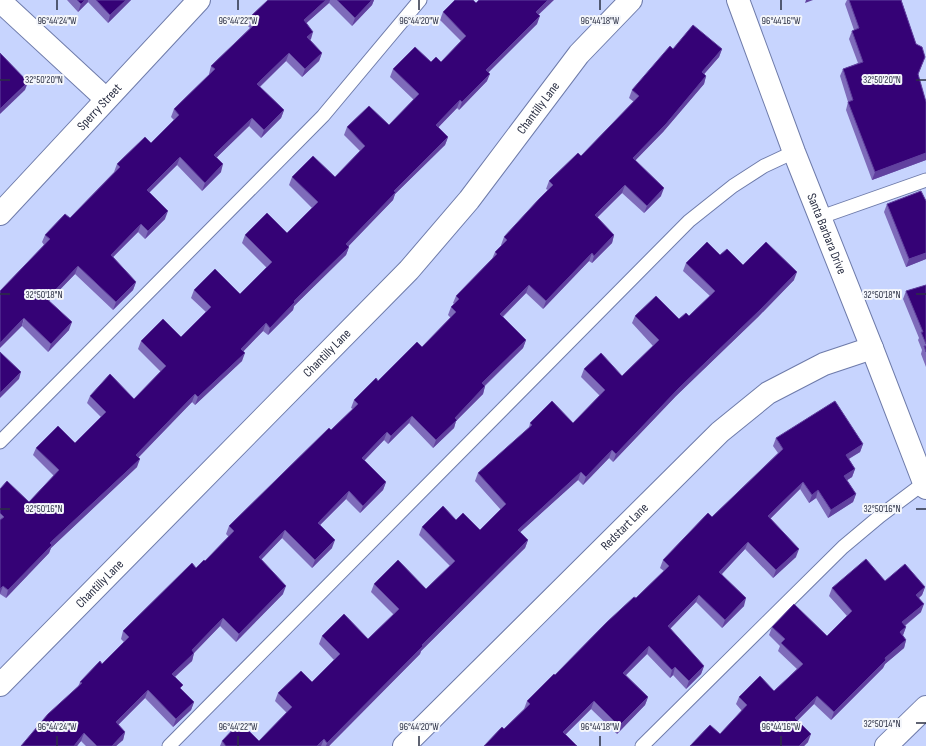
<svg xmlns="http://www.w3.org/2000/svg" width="926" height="746" viewBox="0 0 926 746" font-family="'Sofia Sans Condensed',sans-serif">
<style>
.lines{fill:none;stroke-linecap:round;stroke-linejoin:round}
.service-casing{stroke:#6e7baa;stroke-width:15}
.minor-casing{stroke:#6e7baa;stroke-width:24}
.service{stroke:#fff;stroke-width:13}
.minor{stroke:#fff;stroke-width:22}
.wall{fill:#7e6bba}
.shaded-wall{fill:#61419f}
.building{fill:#350276;stroke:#61419f}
.ticks{fill:none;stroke:#2b3044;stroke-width:1.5}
.labels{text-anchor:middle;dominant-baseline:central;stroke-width:4;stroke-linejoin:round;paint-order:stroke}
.street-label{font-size:13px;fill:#2b3044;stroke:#f4f6fb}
.ticks-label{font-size:10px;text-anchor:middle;fill:#2b3044;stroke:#f4f6fb;stroke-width:4;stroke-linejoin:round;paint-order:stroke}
</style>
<rect width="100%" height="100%" fill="#c7d4fe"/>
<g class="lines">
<defs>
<g id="service">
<polyline points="821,217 926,180"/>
<polyline points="0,442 323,116 420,0"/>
<polyline points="169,746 689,221 733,186 764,166 794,152"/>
<polyline points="642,746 843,547 880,516 924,483"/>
</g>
<g id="minor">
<path id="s1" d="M738,0L794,152L872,348L926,488"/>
<polyline points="0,1 106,99"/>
<path id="s2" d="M0,214L199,0"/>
<path id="s3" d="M0,685L409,270L469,200L579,54L631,0"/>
<path id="s4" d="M404,746L720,432L768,393L824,364L872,348"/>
<polyline points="886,746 926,707"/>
</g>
</defs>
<!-- service casing -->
<use href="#service" class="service-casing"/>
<!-- minor casing -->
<use href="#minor" class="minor-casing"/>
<!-- service -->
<use href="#service" class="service"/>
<!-- minor -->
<use href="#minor" class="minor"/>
</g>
<!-- wall -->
<g class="wall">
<polygon points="67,0 131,0 108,23 88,2 78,12"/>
<polygon points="268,0 374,0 372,5 352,26 329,3 306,23 311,39 310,40 322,53 319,61 302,77 286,61 260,87 284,110 281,118 261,138 249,126 217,157 221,172 202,191 177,165 149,192 165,219 145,239 138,232 113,257 136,282 133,290 113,310 75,274 49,301 69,330 48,352 22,326 44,245 42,242 45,235 70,218 114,172 117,164 151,143 174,120 171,117 174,109 209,75 209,74 211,66 250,28 247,25 250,17"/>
<polygon points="847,0 902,0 902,2 916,44 925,57 918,75 926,102 926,160 872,180 846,110 848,102 840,76 843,69 858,63 849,39 852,31 854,30 845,4"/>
<polygon points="476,3 539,14 537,24 488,72 487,81 459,110 457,108 438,127 448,137 445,145 395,194 393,200 348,246 349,247 346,255 294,306 293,310 268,335 263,331 243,351 242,361 195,405 192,402 138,458 137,467 51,548 49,553 6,598 0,594 0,489 29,502 54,476 33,455 36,448 75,443 101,417 87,403 90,396 134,399 161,372 138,349 141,341 181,337 206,312 191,298 194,290 240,294 267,268 242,243 245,235 287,233 312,208 289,185 292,177 335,177 360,151 344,135 347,127 389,125 414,100 390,77 393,69 431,62 441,62 461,41 440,20 443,12"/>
<polygon points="673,49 722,49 719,57 704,74 706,76 704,84 663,132 635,160 661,196 644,213 622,193 597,217 614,235 612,243 592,263 589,261 543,309 526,293 503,317 526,340 523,348 485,386 483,394 456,421 454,428 433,448 409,423 388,444 384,440 364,461 386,482 383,490 360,513 346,499 320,525 332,548 312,568 282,538 261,560 283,594 236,642 220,626 194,653 192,661 175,677 181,689 194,702 191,710 173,727 145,698 118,725 125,732 123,740 116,746 86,746 81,741 77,746 21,746 78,687 80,682 102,664 124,642 121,639 123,631 196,568 205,561 229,537 226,534 229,526 331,430 353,409 351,408 354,400 422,347 451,318 448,315 451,307 454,304 453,303 456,296 492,259 495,252 502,245 501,245 504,237 548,190 546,189 549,181 581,156 634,102 629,98 632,90"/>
<polygon points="887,204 926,259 906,267 884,212"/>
<polygon points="720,255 743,265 794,280 758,317 676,396 613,462 609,458 583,485 578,480 520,532 528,540 525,548 421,651 420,654 329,746 220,746 222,741 259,741 287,713 275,701 278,693 312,682 334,660 319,644 322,636 368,639 394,615 371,592 374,584 426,589 450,566 419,535 422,527 456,520 480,530 501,510 475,481 478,473 529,428 530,423 573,423 600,396 581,377 584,369 622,376 653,346 632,323 635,316 679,319 689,316 710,296 683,271 686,263"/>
<polygon points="926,285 926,367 921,354 922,350 918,340 919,338 903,299 906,291"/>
<polygon points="776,438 863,444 860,452 849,459 855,469 852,477 847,480 856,494 853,502 828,518 816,498 809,503 800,489 770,519 796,557 773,578 745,549 722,574 744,606 722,628 696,602 670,629 704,666 701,674 686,689 673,675 670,678 647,654 626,675 648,697 645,705 617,734 591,709 565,735 504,729 524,709 527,701 555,675 607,622 636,598 664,571 660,568 663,560 712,517 778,453 773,446"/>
<polygon points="885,581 925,587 922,595 919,598 921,612 905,626 906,627 903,635 906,640 904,648 885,664 883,668 831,720 814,704 797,721 808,742 804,746 690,746 710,725 720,734 742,711 736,704 739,697 774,691 797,669 778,651 780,646 769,635 772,627 827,636 847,616 829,596 832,588"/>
</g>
<!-- shaded-wall -->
<g class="shaded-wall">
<polygon points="85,0 88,0 88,2 78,12 81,4"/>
<polygon points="126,0 131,0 108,23 110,15"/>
<polygon points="326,0 330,0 329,3 301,28 304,20"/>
<polygon points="372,0 374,0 372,5 352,26 355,18"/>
<polygon points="548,0 554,0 533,20 536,12"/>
<polygon points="806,0 813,0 805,3"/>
<polygon points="540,16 537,24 483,78 486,70"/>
<polygon points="313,32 311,39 304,45 307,37"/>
<polygon points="722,49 719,57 699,80 702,72"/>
<polygon points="289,53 286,61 254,92 257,84"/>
<polygon points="322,53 319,61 302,77 305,69"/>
<polygon points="490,74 487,81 459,110 462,102"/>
<polygon points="706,76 704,84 663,132 630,166 633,158"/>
<polygon points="28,82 25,90 0,114 0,109"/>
<polygon points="460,100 457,108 433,133 436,125"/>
<polygon points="284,110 281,118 261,138 264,130"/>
<polygon points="252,118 249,126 211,163 214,155"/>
<polygon points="448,137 445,145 395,194 393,200 343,252 346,244 394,191"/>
<polygon points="926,153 926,160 872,180 875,172"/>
<polygon points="180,157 177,165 144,198 147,190"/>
<polygon points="223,164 221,172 202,191 205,183"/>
<polygon points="625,185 622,193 592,223 595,215"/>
<polygon points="664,188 661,196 644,213 647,206"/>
<polygon points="168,211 165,219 145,239 148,231"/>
<polygon points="141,224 138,232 108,262 111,255"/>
<polygon points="614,235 612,243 592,263 594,256"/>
<polygon points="349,247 346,255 294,306 293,310 268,335 270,328 294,301"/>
<polygon points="592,253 589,261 543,309 546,301"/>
<polygon points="926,253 926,259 906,267 909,259"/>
<polygon points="78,266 75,274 44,306 47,299"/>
<polygon points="797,272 794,280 758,317 676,396 613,462 616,454 679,388"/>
<polygon points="136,282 133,290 113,310 116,302"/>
<polygon points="529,285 526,293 497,322 500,314"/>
<polygon points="24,318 22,326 0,348 0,343"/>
<polygon points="72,322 69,330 48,352 51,344"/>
<polygon points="266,323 263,331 238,357 241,349"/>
<polygon points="526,340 523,348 479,391 482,383"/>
<polygon points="245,353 242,361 195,405 198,397"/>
<polygon points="21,372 19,379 0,398 0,393"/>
<polygon points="485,386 483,394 456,421 454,428 433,448 436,440 455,418"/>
<polygon points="195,394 192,402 133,463 136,455"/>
<polygon points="412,416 409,423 388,444 391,436"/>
<polygon points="387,432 384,440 359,466 362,458"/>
<polygon points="863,444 860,452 843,462 846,455"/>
<polygon points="612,450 609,458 583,485 586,477"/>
<polygon points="140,459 137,467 51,548 49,553 6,598 8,590 50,543"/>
<polygon points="855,469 852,477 841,484 844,476"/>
<polygon points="581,472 578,480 515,537 518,530"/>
<polygon points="386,482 383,490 360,513 363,506"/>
<polygon points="803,482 800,489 765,524 768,516"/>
<polygon points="818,490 816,498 809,503 812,495"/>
<polygon points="349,491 346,499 315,530 318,523"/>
<polygon points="856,494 853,502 828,518 831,510"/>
<polygon points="285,530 282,538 256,565 259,557"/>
<polygon points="335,540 332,548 312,568 315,560"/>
<polygon points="528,540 525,548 421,651 420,654 329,746 326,746 327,743 422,645"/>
<polygon points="748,542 745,549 716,580 719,572"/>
<polygon points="799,549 796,557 773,578 776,570"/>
<polygon points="3,586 0,594 0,589"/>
<polygon points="286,586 283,594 236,642 239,634"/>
<polygon points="925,587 922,595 913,603 916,595"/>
<polygon points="699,595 696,602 665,634 668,626"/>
<polygon points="746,598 744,606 722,628 725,620"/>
<polygon points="924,604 921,612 899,630 902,622"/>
<polygon points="223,618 220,626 189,658 194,653 192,661 169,682 172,674 192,650"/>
<polygon points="906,627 903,635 897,640 900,632"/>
<polygon points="906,640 904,648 885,664 883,668 831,720 834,712 885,658"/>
<polygon points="649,646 647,654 620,681 623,673"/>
<polygon points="704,666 701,674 686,689 689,681"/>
<polygon points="675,667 673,675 670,678 672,670"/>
<polygon points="148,690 145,698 113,730 116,722"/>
<polygon points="817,696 814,704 792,726 795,718"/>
<polygon points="648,697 645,705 617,734 619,726"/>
<polygon points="594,701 591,709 560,740 563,732"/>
<polygon points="194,702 191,710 173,727 176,719"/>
<polygon points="125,732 123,740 116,746 112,746"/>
<polygon points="84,733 81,741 77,746 74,746"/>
<polygon points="811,734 808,742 804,746 799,746"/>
<polygon points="324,739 321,746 317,746"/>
</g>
<!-- building -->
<g class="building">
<polygon points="77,0 85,0 81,4"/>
<polygon points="96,0 126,0 110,15"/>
<polygon points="268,0 326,0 304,20 313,32 307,37 322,53 305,69 289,53 257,84 284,110 264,130 252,118 214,155 223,164 205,183 180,157 147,190 168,211 148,231 141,224 111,255 136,282 116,302 78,266 47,299 72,322 51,344 24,318 0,343 0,291 50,239 45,235 65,214 70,218 120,167 117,164 145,137 151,143 179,115 174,109 215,69 211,66 256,23 250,17"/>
<polygon points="337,0 372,0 355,18"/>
<polygon points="455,0 473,0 476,3 479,0 548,0 536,12 540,16 486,70 490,74 462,102 460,100 436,125 448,137 394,191 396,192 346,244 349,247 294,301 295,302 270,328 266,323 241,349 245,353 198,397 195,394 136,455 140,459 50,543 52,545 8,590 3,586 0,589 0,520 4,517 0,513 0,489 7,481 29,502 59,470 36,448 58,426 75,443 106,412 90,396 110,374 134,399 166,366 141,341 163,319 181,337 211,307 194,290 215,269 240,294 272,262 245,235 267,213 287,233 318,202 292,177 313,156 335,177 365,146 347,127 369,106 389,125 419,94 393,69 415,47 431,62 436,57 441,62 466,36 443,12"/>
<polygon points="849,0 901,0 916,44 922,47 925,57 918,74 926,102 926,153 875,172 848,102 853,100 843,69 863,62 852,31 859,28"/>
<polygon points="693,25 722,49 702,72 706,76 666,124 633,158 664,188 647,206 625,185 595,215 614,235 594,256 592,253 546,301 529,285 500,314 526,340 482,383 485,386 455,418 457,420 436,440 412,416 391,436 387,432 362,458 386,482 363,506 349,491 318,523 335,540 315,560 285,530 259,557 286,586 239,634 223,618 192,650 194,653 172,674 183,685 180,688 194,702 176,719 148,690 116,722 125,732 112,746 97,746 84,733 74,746 21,746 48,714 82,683 80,682 100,661 102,664 129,637 123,631 192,563 196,568 204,560 205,561 234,531 229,526 329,428 331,430 358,404 354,400 376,378 378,381 417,342 422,347 456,312 451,307 459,299 456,296 497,254 495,252 507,240 504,237 539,199 553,185 549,181 578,153 581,156 639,96 632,90 670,46 673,49"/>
<polygon points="0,53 28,82 0,109"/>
<polygon points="921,191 926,201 926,253 909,259 887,204"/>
<polygon points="707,242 720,255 727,249 743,265 766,242 797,272 761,309 679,388 616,454 612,450 586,477 581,472 518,530 528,540 422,645 423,646 327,743 324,739 317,746 226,746 222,741 240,722 259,741 292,707 278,693 301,671 312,682 340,654 322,636 344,614 368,639 399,609 374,584 398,560 426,589 455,561 422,527 443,506 456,520 463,513 480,530 506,504 478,473 532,425 530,423 552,401 573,423 605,390 584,369 601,353 622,376 659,340 635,316 656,296 679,319 686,313 689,316 715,291 686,263"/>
<polygon points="926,285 926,344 921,332 923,332 906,291"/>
<polygon points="924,346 926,346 926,352"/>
<polygon points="0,352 21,372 0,393"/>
<polygon points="835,401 863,444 846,455 855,469 844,476 856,494 831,510 818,490 812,495 803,482 768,516 799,549 776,570 748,542 719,572 746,598 725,620 699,595 668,626 704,666 689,681 675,667 672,670 649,646 623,673 648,697 619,726 594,701 563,732 577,746 484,746 502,727 504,729 530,704 527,701 554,674 555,675 607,622 634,597 636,598 669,566 663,560 708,513 712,517 783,449 776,438"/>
<polygon points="866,559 885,581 905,564 925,587 916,595 924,604 902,622 906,627 900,632 906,640 885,658 886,660 834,712 817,696 795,718 811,734 799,746 690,746 710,725 720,734 747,705 739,697 760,676 774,691 803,664 781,643 785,639 772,627 794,604 827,636 852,611 832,588"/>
</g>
<!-- ticks -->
<path class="ticks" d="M57,0V10M238,0V10M419,0V10M600,0V10M781,0V10M0,80H10M916,80H926M0,294H10M916,294H926M0,509H10M916,509H926M916,723H926M57,736V746M238,736V746M419,736V746M600,736V746M781,736V746"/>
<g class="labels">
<!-- street labels -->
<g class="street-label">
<text stroke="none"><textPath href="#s2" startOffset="146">Sperry Street</textPath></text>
<text stroke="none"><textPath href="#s3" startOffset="790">Chantilly Lane</textPath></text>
<text stroke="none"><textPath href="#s1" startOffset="250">Santa Barbara Drive</textPath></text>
<text stroke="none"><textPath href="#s3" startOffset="466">Chantilly Lane</textPath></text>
<text stroke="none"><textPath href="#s4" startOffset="311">Redstart Lane</textPath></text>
<text stroke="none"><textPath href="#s3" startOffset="142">Chantilly Lane</textPath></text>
</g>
</g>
<g class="ticks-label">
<text x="57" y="24">96°44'24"W</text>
<text x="238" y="24">96°44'22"W</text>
<text x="419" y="24">96°44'20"W</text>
<text x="600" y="24">96°44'18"W</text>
<text x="781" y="24">96°44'16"W</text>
<text x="44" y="83">32°50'20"N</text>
<text x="882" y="83">32°50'20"N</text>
<text x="44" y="298">32°50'18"N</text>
<text x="882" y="298">32°50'18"N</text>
<text x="44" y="512">32°50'16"N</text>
<text x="882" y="512">32°50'16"N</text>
<text x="882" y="727">32°50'14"N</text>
<text x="57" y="730">96°44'24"W</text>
<text x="238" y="730">96°44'22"W</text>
<text x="419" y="730">96°44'20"W</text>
<text x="600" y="730">96°44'18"W</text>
<text x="781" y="730">96°44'16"W</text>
</g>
</svg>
